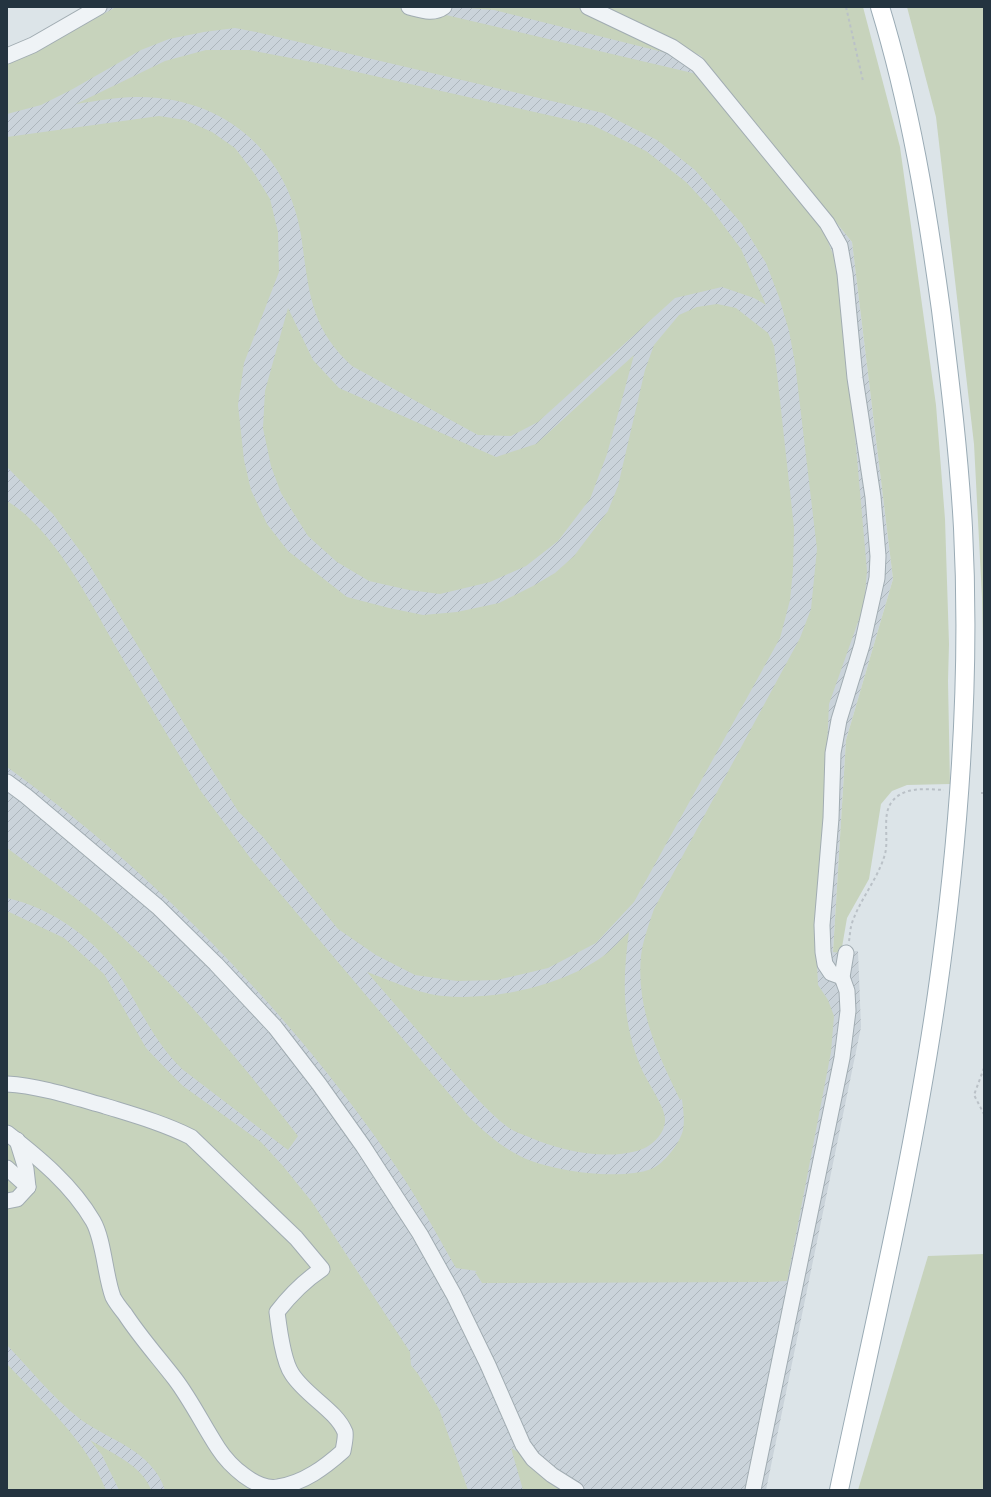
<svg xmlns="http://www.w3.org/2000/svg" width="991" height="1497" viewBox="0 0 991 1497" font-family="'Space Grotesk',sans-serif">
<style>
.industrial{fill:url(#industrial-furrows)}
.grass{fill:#c7d3bc}
.lines{fill:none;stroke-linecap:round;stroke-linejoin:round}
.minor-casing{stroke:#a1acb2;stroke-width:17}
.major-casing{stroke:#9aabb5;stroke-width:20}
.path{stroke:#bac1c7;stroke-width:2;stroke-dasharray:3 3;stroke-linecap:butt}
.minor{stroke:#eff3f6;stroke-width:15}
.major{stroke:#fff;stroke-width:18}
</style>
<defs>
<pattern id="industrial-furrows" width="10" height="10" patternUnits="userSpaceOnUse"><rect width="10" height="10" fill="#cad3da"/><path d="M-1 1l2-2M0 10L10 0M9 11l2-2" fill="none" stroke="#adb6bc"/></pattern>
</defs>
<rect width="100%" height="100%" fill="#dce4e8"/>
<!-- industrial -->
<polygon class="industrial" points="86,7 604,7 701,56 852,242 893,579 846,740 833,952 858,951 861,1027 766,1490 7,1490 7,50 12,49"/>
<!-- grass -->
<g class="grass">
<path d="M116,7H394L436,16L446,15L701,75L819,219L834,257L846,334L867,571L864,605L829,704L817,966L818,985L828,1000L834,1016L831,1052L787,1281L766,1282L482,1283L475,1272L477,1271L456,1268C438,1237 421,1204 401,1174C299,1021 157,874 7,767V501C54,529 90,602 117,649C144,696 172,743 200,790L251,859L467,1115C483,1131 500,1146 520,1156C548,1171 621,1181 651,1169C664,1164 680,1143 683,1130C685,1120 683,1109 682,1099L680,1100C658,1054 636,1009 641,956C643,940 649,924 654,909L800,638L811,609L817,549L795,363L789,331L779,297L766,263L742,224L695,170L657,140L603,113L256,32L235,28L204,32L169,39L141,50L71,90L41,105L7,114V61L55,41Z"/>
<polygon points="455,7 580,7 669,50 667,53 494,10"/>
<polygon points="604,7 863,7 900,147 936,405 945,519 949,644 948,681 950,784 907,785 892,791 881,804 869,879 847,918 841,953 833,952 846,740 893,579 852,242 701,56"/>
<polygon points="907,7 984,7 984,688 982,597 974,444 936,117"/>
<path d="M206,50H249L317,63L592,125L646,151L686,182L712,210L741,249L766,305L754,298L722,287L675,298L538,422L511,436L478,435L352,366C309,327 309,289 301,235C287,150 222,96 136,97C116,97 96,101 76,104L165,61Z"/>
<polygon points="159,116 185,120 212,132 235,148 254,173 270,199 278,232 279,272 244,363 238,405 244,460 251,490 267,524 288,551 347,597 389,608 423,615 457,612 499,603 533,586 555,573 574,556 608,511 618,486 645,370 654,345 679,315 697,307 717,304 736,308 768,333 774,346 794,528 793,570 790,600 780,638 634,902 596,943 548,968 497,980 457,981 415,975 376,955 338,929 263,837 238,811 201,752 86,559 53,514 7,467 7,137"/>
<polygon points="288,308 313,360 339,388 496,457 536,444 634,355 607,454 590,499 558,541 526,566 490,582 440,594 409,590 369,581 337,562 308,536 281,493 271,466 263,428 265,391"/>
<path d="M7,848C42,874 78,898 111,927C181,989 241,1062 298,1136L288,1150L182,1069C154,1041 143,1014 123,981C98,941 53,908 7,898Z"/>
<path d="M7,911L64,938L104,974L146,1048L167,1070L183,1086L261,1142L283,1166L312,1202L410,1352L411,1365L418,1374L439,1409L468,1490H165C152,1450 110,1441 80,1419C53,1398 30,1369 7,1345Z"/>
<path d="M629,932C622,982 622,1023 642,1070C648,1083 665,1107 665,1119C666,1134 650,1148 637,1151C603,1160 561,1151 529,1137C522,1134 515,1132 509,1128C487,1112 469,1089 450,1068C423,1037 395,1004 367,972C389,980 420,994 443,996C493,1001 561,986 602,957C612,950 620,940 629,932Z"/>
<polygon points="984,1254 984,1490 858,1490 928,1256"/>
<path d="M7,1364C43,1403 86,1440 106,1490H7Z"/>
<path d="M90,1440C111,1453 142,1465 151,1490H119L102,1455Z"/>
<polygon points="511,1448 523,1455 569,1490 523,1490"/>
</g>
<g class="lines">
<defs>
<g id="minor">
<path d="M409,7C421,10 433,15 444,7"/>
<polyline points="588,7 672,47 698,65 827,223 840,246 845,274 855,378 873,497 878,556 877,578 862,645 839,720 833,753 831,818 822,925 823,952 825,964 831,973 842,977"/>
<polyline points="7,56 33,45 99,7"/>
<polyline points="7,782 26,796 158,907 216,964 275,1027 319,1084 363,1146 420,1234 454,1295 488,1365 523,1445 533,1459 552,1475 576,1490"/>
<path d="M7,1084C40,1086 73,1097 105,1106C134,1115 163,1123 191,1137L296,1238L322,1269C304,1281 291,1294 277,1312C279,1328 283,1361 292,1374C306,1396 336,1410 345,1432C346,1437 344,1445 343,1451C325,1467 304,1483 278,1487C256,1491 229,1465 218,1448C203,1425 191,1400 175,1379C158,1357 140,1337 125,1314C121,1309 116,1303 113,1297C105,1276 104,1240 93,1221C72,1185 39,1158 7,1133"/>
<polyline points="7,1168 28,1187"/>
<polyline points="7,1201 17,1199 28,1187 26,1169 17,1140"/>
<polyline points="753,1490 842,1058 848,1011 847,991 842,977 846,953"/>
</g>
<path id="major" d="M839,1490C874,1325 913,1161 937,994C959,840 971,683 963,528C959,455 950,382 941,310C927,208 910,105 880,7"/>
</defs>
<!-- minor casing -->
<use href="#minor" class="minor-casing"/>
<!-- major casing -->
<use href="#major" class="major-casing"/>
<!-- path -->
<g class="path">
<polyline points="846,7 863,81"/>
<polyline points="981,793 984,793"/>
<path d="M849,941C850,935 850,929 852,923C860,899 878,879 885,854C889,839 882,816 891,803C903,786 925,789 944,790"/>
<polyline points="984,1068 974,1095 984,1114"/>
</g>
<!-- minor -->
<use href="#minor" class="minor"/>
<!-- major -->
<use href="#major" class="major"/>
</g>
<!-- border -->
<rect width="991" height="1497" fill="none" stroke="#243440" stroke-width="16"/>
</svg>
